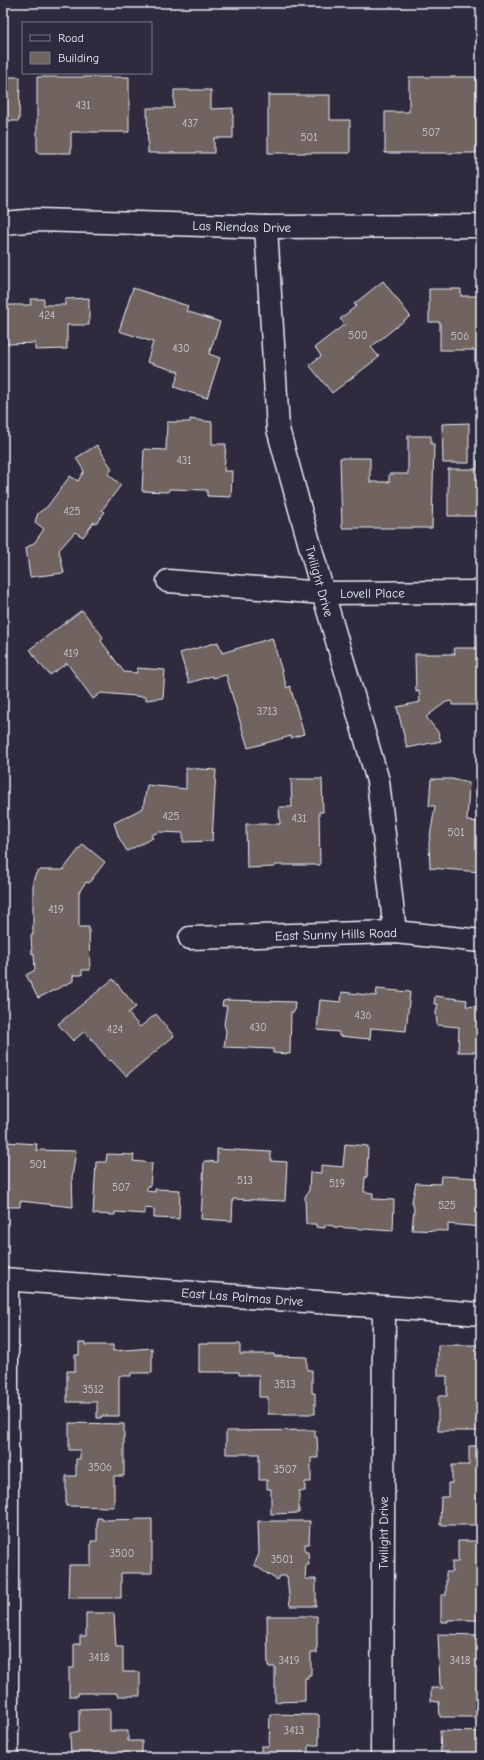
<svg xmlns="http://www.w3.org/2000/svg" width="484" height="1760" viewBox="0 0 484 1760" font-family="'Comic Neue',sans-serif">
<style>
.building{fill:#71645f;stroke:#e8f1f8}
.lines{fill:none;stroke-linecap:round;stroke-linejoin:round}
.minor-casing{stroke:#e8f1f8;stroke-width:25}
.minor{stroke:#2f2a3d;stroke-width:22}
.labels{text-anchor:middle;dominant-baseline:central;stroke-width:3;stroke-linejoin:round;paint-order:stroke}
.number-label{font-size:11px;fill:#caced2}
.street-label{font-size:13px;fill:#e8f1f8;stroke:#2f2a3d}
</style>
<rect width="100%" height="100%" fill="#2f2a3d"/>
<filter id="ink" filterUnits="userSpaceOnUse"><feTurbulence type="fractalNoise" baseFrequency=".025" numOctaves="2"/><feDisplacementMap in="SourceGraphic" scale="8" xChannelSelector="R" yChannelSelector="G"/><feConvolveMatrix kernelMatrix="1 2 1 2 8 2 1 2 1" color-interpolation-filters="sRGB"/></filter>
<g filter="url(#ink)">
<!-- building -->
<g class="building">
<polygon points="3,77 20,77 19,121 3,121"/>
<polygon points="37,77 129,77 129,132 71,132 71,153 37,153"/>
<polygon points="409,77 476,77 476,153 385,153 385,112 409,112"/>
<polygon points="174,90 211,90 211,109 233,108 233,138 214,138 214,153 148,153 147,108 174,108"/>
<polygon points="268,95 330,95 330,120 350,120 350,153 268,153"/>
<polygon points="383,281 410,316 371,347 379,357 332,393 309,365 321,356 315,347 345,324 340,319 356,306 354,304"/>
<polygon points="133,288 188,306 186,311 220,322 209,354 220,358 207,398 174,387 179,372 147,362 153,342 119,331"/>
<polygon points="429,289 461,289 461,296 481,296 481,365 475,365 475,350 440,350 440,322 429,322"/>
<polygon points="89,298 89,325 67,325 67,349 35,350 35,343 5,344 4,305 31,305 30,299 44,299 44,305 65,305 65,299"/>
<polygon points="190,419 212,422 212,444 226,444 224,471 232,471 231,497 207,496 207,490 169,489 168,492 142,491 144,449 166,450 167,422 190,422"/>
<polygon points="469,423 469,463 443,463 442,424"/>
<polygon points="408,436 431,436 431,444 434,444 432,528 342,528 340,458 370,458 370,482 389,482 389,474 408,474"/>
<polygon points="97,445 112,469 108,474 121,485 102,510 105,512 96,523 94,522 83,537 75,532 59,550 64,573 30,577 26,548 35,542 44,529 35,522 38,513 47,507 70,476 78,481 84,471 76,458"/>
<polygon points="477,461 481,461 481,516 448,516 448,469 477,469"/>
<polygon points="82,610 103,637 101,641 124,672 137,673 137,668 165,670 163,698 146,700 146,697 101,693 93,699 67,663 50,675 40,664 40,665 30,649"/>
<polygon points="272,638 287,688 290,686 304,734 291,738 291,736 248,748 226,675 213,678 212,676 189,683 180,653 218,642 222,653"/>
<polygon points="454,648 481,648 481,705 452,705 452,701 446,702 426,717 438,732 441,741 407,748 397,707 420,702 419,691 416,692 415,654 455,654"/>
<polygon points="186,768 216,770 212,841 183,842 183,833 159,832 151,835 153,838 127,851 119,838 114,823 143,808 147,785 186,789"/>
<polygon points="291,779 322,779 323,812 319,812 320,865 275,865 275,867 247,868 246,824 280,824 279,807 292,807"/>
<polygon points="431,779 452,779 469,783 467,821 481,822 481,872 430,868 429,843 435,806 429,806"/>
<polygon points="83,844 105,862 89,883 86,882 79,892 79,927 89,927 90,970 82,970 82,975 73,975 73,981 38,998 26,975 35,970 34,953 32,954 31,935 33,935 33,881 36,873 41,870 63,870"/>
<polygon points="113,979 136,1007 128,1013 140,1027 156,1014 174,1036 126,1076 111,1060 109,1061 85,1031 73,1041 58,1024"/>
<polygon points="377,989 410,992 406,1031 371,1028 370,1039 339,1036 339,1032 317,1030 320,1000 341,1002 342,992 376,996"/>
<polygon points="435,996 467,1000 466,1006 481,1007 481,1052 458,1052 459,1027 437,1025 436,1012 438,1004 434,1004"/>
<polygon points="228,1000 295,1002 294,1012 291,1012 290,1054 273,1053 273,1049 224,1047 226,1031 224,1024 227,1006 222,1006 223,1001"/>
<polygon points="6,1142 37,1144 36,1150 76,1151 72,1177 73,1207 20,1201 20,1207 3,1207 3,1148 5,1148"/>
<polygon points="345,1144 368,1146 367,1177 365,1177 364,1192 373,1193 373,1199 394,1200 393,1231 334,1227 334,1226 325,1225 325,1228 316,1227 316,1224 306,1224 305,1197 309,1190 310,1172 321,1173 321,1165 343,1167"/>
<polygon points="217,1149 271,1152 271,1161 287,1162 285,1201 233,1199 232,1221 201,1219 204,1161 217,1162"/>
<polygon points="107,1154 134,1155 133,1161 152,1163 150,1186 147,1186 147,1191 155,1192 155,1189 180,1190 179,1219 154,1218 154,1209 145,1208 145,1214 115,1212 115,1215 93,1214 96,1162 106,1162"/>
<polygon points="441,1176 481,1178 481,1227 448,1224 448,1231 412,1230 414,1209 412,1201 416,1183 440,1184"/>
<polygon points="79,1343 85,1343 85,1345 113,1345 113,1351 152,1348 152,1373 131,1373 131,1376 119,1376 119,1416 101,1416 101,1418 97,1418 97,1402 67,1402 67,1371 75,1371 75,1355 79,1355"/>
<polygon points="199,1344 240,1344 240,1354 274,1354 274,1356 307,1357 307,1370 312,1370 312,1393 315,1393 315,1414 268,1414 268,1397 259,1397 259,1375 239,1375 239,1372 199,1372"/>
<polygon points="438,1345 481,1345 481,1431 438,1431 438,1396 447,1396 447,1376 438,1376"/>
<polygon points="69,1423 124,1424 124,1476 114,1476 114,1507 66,1506 66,1476 76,1476 76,1459 80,1459 80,1450 69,1450"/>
<polygon points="315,1430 315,1437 317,1437 318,1458 311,1458 311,1482 305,1482 305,1491 299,1491 299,1513 271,1514 271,1489 267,1489 267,1480 259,1480 259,1454 226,1454 226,1431"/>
<polygon points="469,1446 481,1446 481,1525 440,1525 441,1497 448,1497 448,1483 452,1483 452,1465 469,1465"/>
<polygon points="97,1518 102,1518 102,1520 152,1519 152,1573 121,1573 121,1598 68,1598 69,1565 91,1565 91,1541 97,1541"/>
<polygon points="258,1521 310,1521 309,1544 305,1544 305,1552 308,1552 309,1565 306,1565 305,1579 316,1579 316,1606 290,1606 287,1576 279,1576 277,1580 254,1565 259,1554"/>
<polygon points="458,1541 481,1541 481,1620 448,1620 448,1622 441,1622 441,1595 446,1595 446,1572 452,1572 452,1562 458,1562"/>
<polygon points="86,1613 114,1613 116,1647 123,1647 123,1672 140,1672 140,1696 117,1696 117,1693 78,1693 78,1696 69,1696 69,1668 74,1668 74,1644 80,1644 80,1636 86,1636"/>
<polygon points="267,1616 317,1616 317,1653 311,1653 311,1675 308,1675 308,1678 305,1678 305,1701 275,1702 275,1667 268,1667"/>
<polygon points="438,1634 481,1635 481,1717 440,1717 439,1702 431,1701 431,1688 443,1688 440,1685"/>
<polygon points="110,1708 110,1731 128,1731 128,1741 142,1741 142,1757 67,1757 71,1757 70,1733 79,1731 79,1709"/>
<polygon points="270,1714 319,1715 319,1745 309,1745 309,1757 261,1757 261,1746 269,1746"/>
<polygon points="440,1731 481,1732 481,1757 441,1757"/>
</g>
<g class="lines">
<defs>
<g id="minor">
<path id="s1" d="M3,223L38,220L266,227L481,226"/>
<path id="s2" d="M266,227L278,429L323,593L378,781L395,932"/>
<path id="s3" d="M168,581L323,593L481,592"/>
<path id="s4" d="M190,938L395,932L481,941"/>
<path id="s5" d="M3,1279L481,1314"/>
<polyline points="7,1280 7,1757"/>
<path id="s6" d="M382,1757L384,1308"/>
</g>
</defs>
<!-- minor casing -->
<use href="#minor" class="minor-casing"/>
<!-- minor -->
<use href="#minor" class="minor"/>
</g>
</g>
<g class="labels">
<!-- number labels -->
<g class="number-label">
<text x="83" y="105">431</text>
<text x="190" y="123">437</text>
<text x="431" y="132">507</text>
<text x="309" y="137">501</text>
<text x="47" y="315">424</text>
<text x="358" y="335">500</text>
<text x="460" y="336">506</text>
<text x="181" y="348">430</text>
<text x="184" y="460">431</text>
<text x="72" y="511">425</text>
<text x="71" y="653">419</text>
<text x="267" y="711">3713</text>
<text x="171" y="816">425</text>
<text x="299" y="818">431</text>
<text x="456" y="832">501</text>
<text x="56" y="909">419</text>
<text x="363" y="1015">436</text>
<text x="258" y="1027">430</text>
<text x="115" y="1029">424</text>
<text x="38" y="1164">501</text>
<text x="245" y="1180">513</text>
<text x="337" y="1183">519</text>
<text x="121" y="1187">507</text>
<text x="447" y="1205">525</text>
<text x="285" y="1384">3513</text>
<text x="93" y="1389">3512</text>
<text x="100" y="1467">3506</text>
<text x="285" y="1469">3507</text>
<text x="122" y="1553">3500</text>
<text x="282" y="1559">3501</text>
<text x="99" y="1657">3418</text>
<text x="289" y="1660">3419</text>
<text x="460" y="1660">3418</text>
<text x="294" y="1730">3413</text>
</g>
<!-- street labels -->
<g class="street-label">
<text stroke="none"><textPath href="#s1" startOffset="239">Las Riendas Drive</textPath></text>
<text stroke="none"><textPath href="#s2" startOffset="360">Twilight Drive</textPath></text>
<text stroke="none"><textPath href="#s3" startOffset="205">Lovell Place</textPath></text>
<text stroke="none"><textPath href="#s4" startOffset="146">East Sunny Hills Road</textPath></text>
<text stroke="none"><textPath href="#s5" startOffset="240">East Las Palmas Drive</textPath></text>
<text stroke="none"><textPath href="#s6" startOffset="224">Twilight Drive</textPath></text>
</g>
</g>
<!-- margin -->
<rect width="484" height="1760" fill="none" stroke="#2f2a3d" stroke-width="16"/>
<rect x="8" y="8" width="468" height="1744" fill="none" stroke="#e8f1f8" stroke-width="1.5" filter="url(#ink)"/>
<!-- legend -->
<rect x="22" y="22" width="130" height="52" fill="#2f2a3d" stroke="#797a88"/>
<rect x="30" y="35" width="20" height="6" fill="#2f2a3d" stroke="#797a88"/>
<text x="58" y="42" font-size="12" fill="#e8f1f8">Road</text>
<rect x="30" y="52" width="20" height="12" fill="#71645f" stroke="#797a88"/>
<text x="58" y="62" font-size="12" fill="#e8f1f8">Building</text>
</svg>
